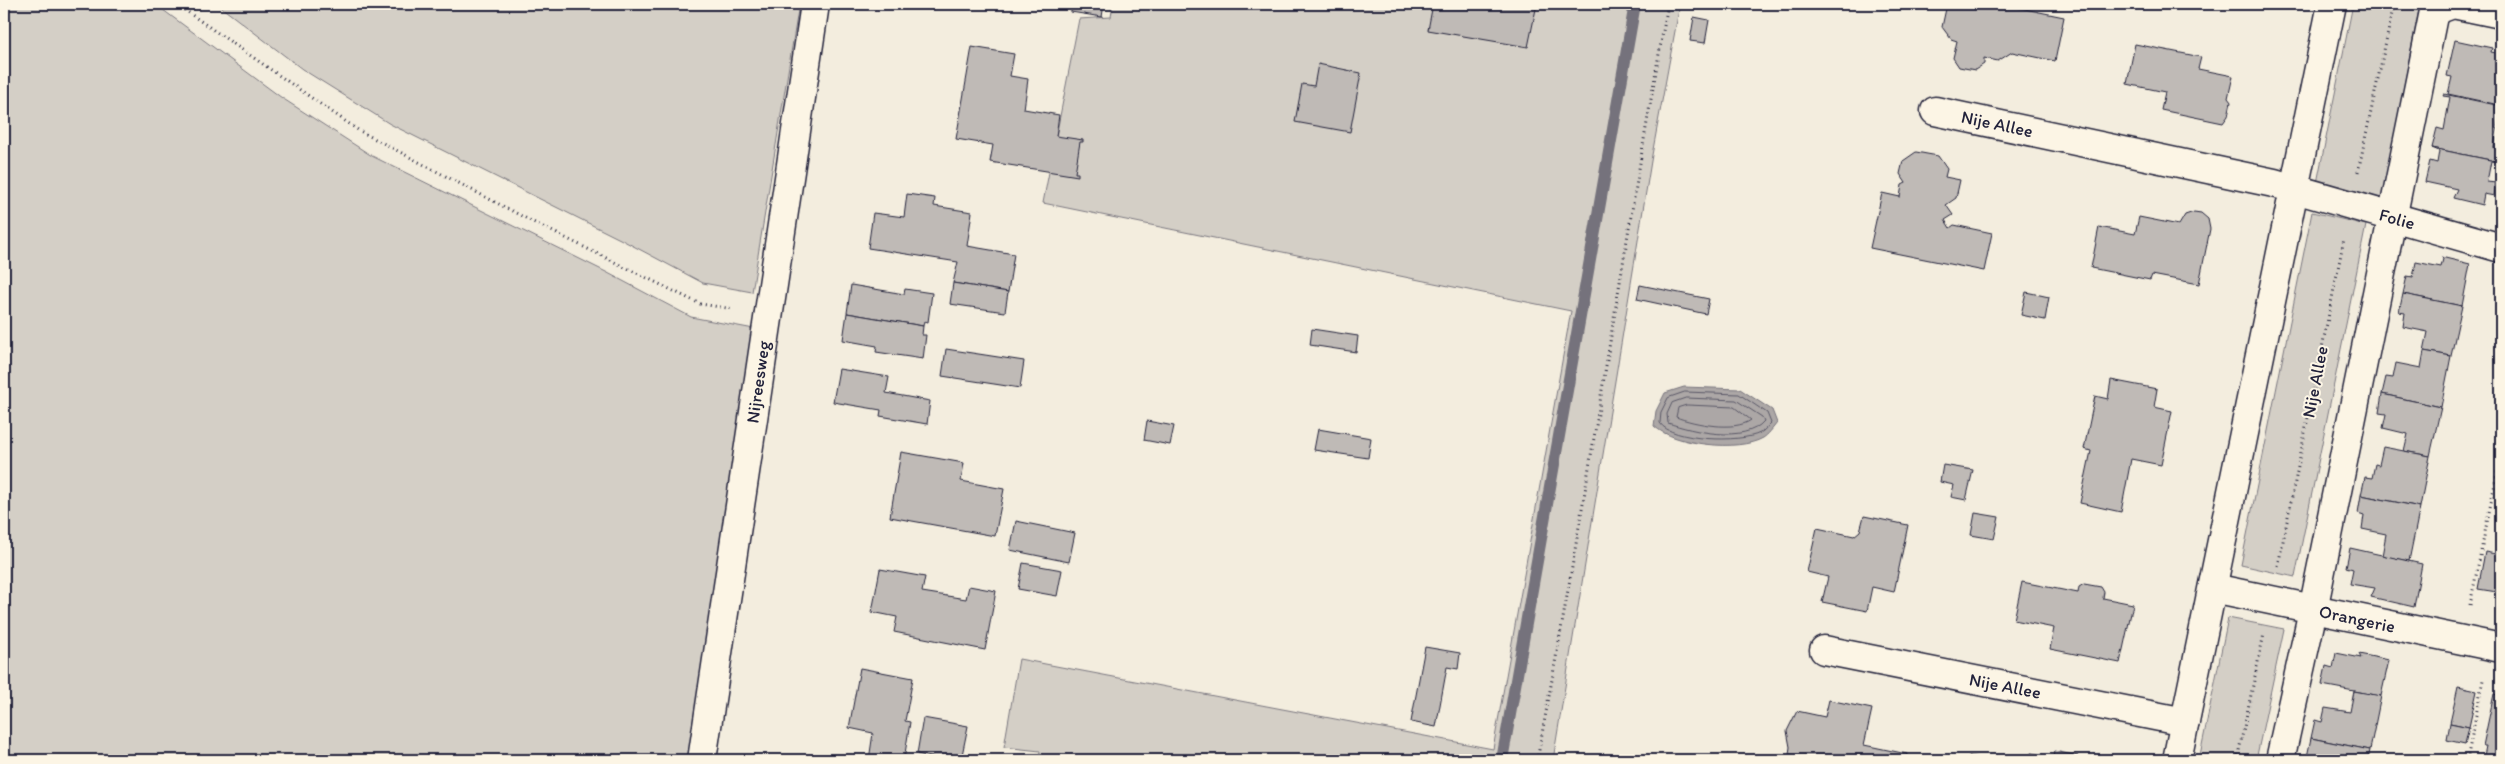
<svg xmlns="http://www.w3.org/2000/svg" width="2505" height="764" viewBox="0 0 2505 764" font-family="Itim,sans-serif">
<style>
.green{fill:#d4cfc6;stroke:#7b7880}
.water{fill:#aca7a6;stroke:#75727b}
.lines{fill:none;stroke-linecap:round;stroke-linejoin:round}
.shore{stroke:#595766;stroke-width:1}
.stream{stroke:#75727b;stroke-width:12}
.building{fill:#bfbab6;stroke:#22223b}
.minor-casing{stroke:#22223b;stroke-width:31}
.path{stroke:#22223b;stroke-width:3;stroke-dasharray:1 4;stroke-linecap:butt}
.minor{stroke:#fcf5e5;stroke-width:28}
.labels{text-anchor:middle;dominant-baseline:central;stroke-width:4;stroke-linejoin:round;paint-order:stroke}
.street-label{font-size:18px;fill:#22223b;stroke:#fcf5e5}
</style>
<rect width="100%" height="100%" fill="#f3edde"/>
<filter id="ink" filterUnits="userSpaceOnUse"><feTurbulence type="fractalNoise" baseFrequency=".02" numOctaves="2"/><feDisplacementMap in="SourceGraphic" scale="10" xChannelSelector="R" yChannelSelector="G"/><feConvolveMatrix kernelMatrix="1 2 1 2 8 2 1 2 1" color-interpolation-filters="sRGB"/></filter>
<g filter="url(#ink)">
<!-- green -->
<g class="green">
<polygon points="4,4 155,4 282,98 372,156 606,272 691,317 754,329 689,760 4,760"/>
<polygon points="217,4 799,4 752,292 703,283 622,240 390,124 302,69"/>
<polygon points="1113,4 1680,4 1652,155 1553,760 1039,760 1040,751 1004,747 1019,659 1493,749 1571,311 1043,203 1079,19 1111,17"/>
<polygon points="2353,4 2420,4 2382,199 2317,183"/>
<polygon points="2312,212 2366,225 2295,577 2241,565"/>
<polygon points="2228,618 2284,629 2256,760 2199,760"/>
</g>
<!-- water -->
<path class="water" d="M1684,387L1740,389L1772,410L1777,423C1773,428 1768,435 1763,438C1739,452 1674,445 1654,426L1656,411L1665,393Z"/>
<g class="lines">
<!-- shore -->
<g class="shore">
<path d="M1685,392L1739,394L1767,413L1771,423C1768,426 1764,431 1760,433C1741,443 1671,441 1660,423L1661,412L1668,398Z"/>
<path d="M1686,398L1736,400L1762,417L1764,421C1745,444 1692,431 1668,423L1667,414L1672,403Z"/>
<path d="M1687,405L1734,407L1751,420C1735,432 1694,424 1676,417L1678,408Z"/>
</g>
<!-- stream -->
<polyline class="stream" points="1502,760 1635,4"/>
</g>
<!-- building -->
<g class="building">
<polygon points="1071,4 1104,4 1102,17 1071,12"/>
<polygon points="1433,4 1537,4 1528,47 1428,30"/>
<polygon points="1947,4 2005,4 2005,5 2064,17 2055,61 2012,52 1998,61 1984,58 1984,64 1975,70 1959,67 1953,58 1957,41 1951,39 1942,27"/>
<polygon points="1694,17 1709,20 1705,43 1690,41"/>
<polygon points="2455,40 2492,48 2491,52 2501,54 2501,94 2499,105 2448,94 2452,77 2447,76"/>
<polygon points="2135,44 2201,57 2198,69 2233,76 2228,98 2231,102 2228,116 2223,123 2161,110 2165,92 2127,84"/>
<polygon points="972,47 1014,54 1010,76 1028,79 1024,109 1059,115 1056,136 1083,140 1083,142 1080,142 1075,173 1078,173 1078,176 990,162 993,145 956,139"/>
<polygon points="1318,64 1361,73 1350,132 1295,122 1302,84 1314,86"/>
<polygon points="2444,94 2501,106 2494,148 2501,150 2500,162 2432,148 2437,128 2444,130 2450,97 2443,96"/>
<polygon points="2432,148 2500,162 2491,161 2487,182 2496,183 2494,196 2484,194 2482,205 2453,198 2457,189 2425,182 2430,161 2437,163 2439,151"/>
<polygon points="1916,152 1938,156 1947,169 1945,177 1960,180 1956,198 1946,205 1953,215 1945,220 1950,228 1954,225 1992,233 1984,271 1870,248 1882,193 1900,197 1902,185 1906,183 1900,174 1903,161"/>
<polygon points="907,194 935,198 934,206 972,212 967,246 1014,254 1008,292 953,283 958,262 868,248 873,213 904,217"/>
<polygon points="2194,212 2201,213 2208,219 2210,229 2199,284 2152,275 2150,280 2091,268 2099,227 2135,234 2139,217 2179,225 2185,215"/>
<polygon points="2441,257 2470,264 2462,306 2403,294 2407,276 2413,277 2416,262 2441,267 2443,259"/>
<polygon points="953,283 1008,292 1005,312 950,304"/>
<polygon points="851,285 904,294 905,289 932,293 928,322 924,321 923,326 847,313"/>
<polygon points="1640,285 1709,299 1706,314 1637,299"/>
<polygon points="2026,292 2049,297 2045,320 2021,315"/>
<polygon points="2403,294 2462,306 2451,356 2424,351 2428,332 2403,327 2405,313 2399,312"/>
<polygon points="847,313 923,326 922,335 926,335 923,359 876,352 877,346 843,340"/>
<polygon points="1312,329 1358,336 1356,352 1310,345"/>
<polygon points="946,349 1024,361 1020,388 942,376"/>
<polygon points="2424,351 2451,356 2441,407 2382,394 2386,377 2393,378 2396,363 2421,368"/>
<polygon points="839,369 889,377 886,393 930,401 927,424 880,416 881,410 833,402"/>
<polygon points="2111,380 2157,389 2154,407 2172,411 2161,465 2131,459 2121,512 2080,503 2091,451 2084,449 2095,396 2108,399"/>
<polygon points="2382,394 2441,407 2430,456 2404,451 2408,434 2383,428 2386,414 2379,413"/>
<polygon points="1147,421 1174,426 1170,445 1144,440"/>
<polygon points="1318,429 1371,438 1368,458 1314,450"/>
<polygon points="2383,447 2430,456 2420,507 2361,495 2365,477 2372,478 2375,464 2379,465"/>
<polygon points="901,452 964,463 961,481 1004,489 995,536 890,517"/>
<polygon points="1943,465 1973,470 1966,500 1951,497 1954,485 1940,482"/>
<polygon points="2361,495 2420,507 2409,561 2382,556 2386,534 2362,529 2364,515 2358,513"/>
<polygon points="1975,513 1999,517 1994,539 1971,535"/>
<polygon points="1864,516 1908,525 1894,592 1872,587 1867,611 1822,602 1828,577 1807,572 1817,528 1854,536 1860,531"/>
<polygon points="1016,521 1075,533 1069,562 1010,550"/>
<polygon points="2350,548 2422,564 2414,607 2371,597 2375,588 2350,584 2353,569 2346,567"/>
<polygon points="2485,552 2501,555 2497,592 2478,589"/>
<polygon points="1023,563 1062,570 1057,596 1018,589"/>
<polygon points="880,569 925,577 922,592 966,599 969,586 996,591 985,650 894,632 897,617 872,612"/>
<polygon points="2022,582 2078,593 2079,587 2084,584 2101,587 2104,592 2103,598 2133,604 2120,663 2050,649 2054,628 2014,620"/>
<polygon points="1425,647 1460,653 1458,669 1447,667 1436,727 1411,722"/>
<polygon points="2336,653 2361,658 2359,654 2389,660 2381,696 2322,685 2326,666 2333,668"/>
<polygon points="860,668 913,678 905,721 910,722 904,760 869,760 873,733 849,728"/>
<polygon points="2458,687 2477,691 2469,727 2450,723"/>
<polygon points="2354,691 2381,696 2370,750 2311,738 2315,720 2322,722 2325,708 2350,712"/>
<polygon points="2494,694 2501,696 2501,749 2499,749 2496,759 2484,756 2486,746 2483,746"/>
<polygon points="1829,700 1872,709 1864,745 1907,754 1906,760 1818,760 1789,754 1790,747 1787,731 1797,711 1825,717"/>
<polygon points="923,718 968,726 961,760 964,760 945,760 917,754"/>
<polygon points="2450,723 2469,727 2465,744 2447,740"/>
<polygon points="2311,738 2370,750 2368,760 2314,760 2315,758 2307,757"/>
<polygon points="2054,751 2078,756 2077,760 2029,760 2031,753 2053,757"/>
<polygon points="1969,756 1990,760 1968,760"/>
</g>
<g class="lines">
<defs>
<g id="minor">
<polyline points="1935,111 2274,183 2501,248"/>
<polyline points="2213,588 2501,648"/>
<polyline points="1824,650 2185,722"/>
<polyline points="702,760 815,4"/>
<polyline points="2177,760 2332,4"/>
<polyline points="2280,760 2313,610 2434,11 2453,4 2501,14"/>
</g>
</defs>
<!-- minor casing -->
<use href="#minor" class="minor-casing"/>
<!-- path -->
<g class="path">
<polyline points="176,4 358,130 533,222 700,304 734,309"/>
<polyline points="2358,172 2394,4"/>
<polyline points="2278,566 2344,239"/>
<polyline points="2470,605 2501,454"/>
<path d="M1537,760C1585,509 1622,256 1668,4"/>
<polyline points="2237,760 2264,634"/>
<polyline points="2467,760 2483,680"/>
</g>
<!-- minor -->
<use href="#minor" class="minor"/>
</g>
</g>
<g class="labels">
<!-- street labels -->
<g class="street-label">
<text transform="translate(1997 124) rotate(12)">Nije Allee</text>
<text transform="translate(2397 219) rotate(16)">Folie</text>
<text transform="translate(758 382) rotate(-82)">Nijreesweg</text>
<text transform="translate(2315 382) rotate(-79)">Nije Allee</text>
<text transform="translate(2357 619) rotate(12)">Orangerie</text>
<text transform="translate(2005 686) rotate(11)">Nije Allee</text>
</g>
</g>
<!-- margin -->
<rect width="2505" height="764" fill="none" stroke="#fcf5e5" stroke-width="20"/>
<rect x="10" y="10" width="2485" height="744" fill="none" stroke="#22223b" stroke-width="2" filter="url(#ink)"/>
</svg>
